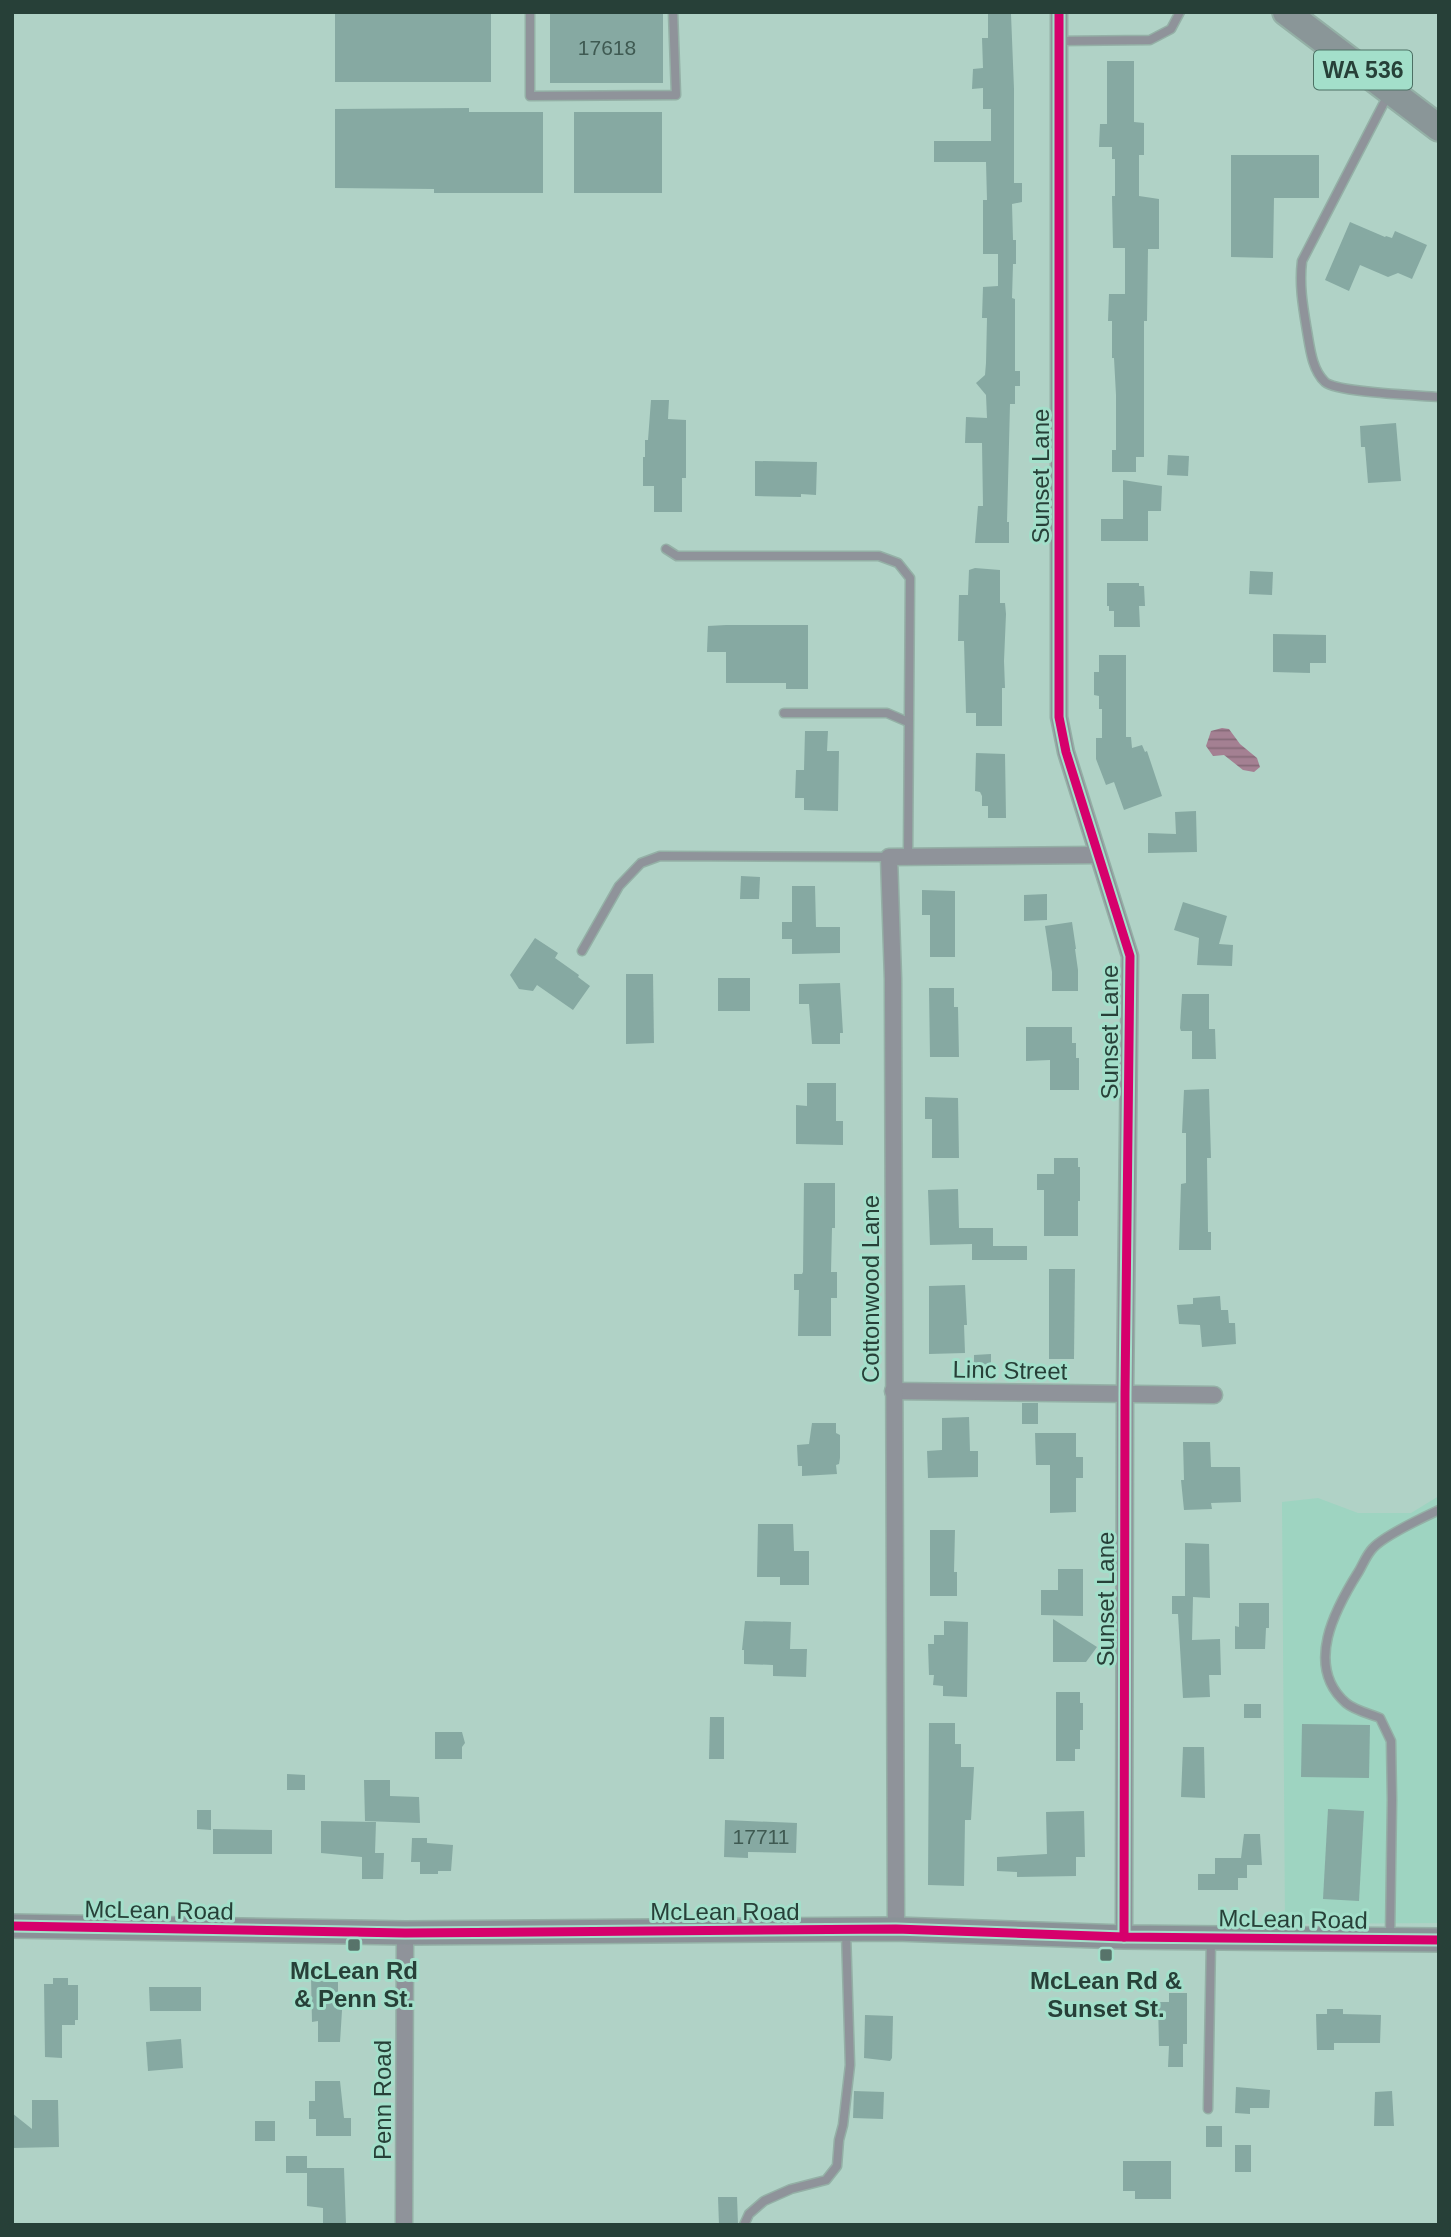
<svg xmlns="http://www.w3.org/2000/svg" width="1451" height="2237" viewBox="0 0 1451 2237" font-family="Helvetica,sans-serif">
<style>
.built{fill:#9ed4c1}
.water{fill:url(#water-rules)}
.building{fill:#86a9a2}
.lines{fill:none;stroke-linecap:round;stroke-linejoin:round}
.lane-casing{stroke:#94b0a6;stroke-width:11}
.street-casing{stroke:#94b0a6;stroke-width:19}
.secondary-casing{stroke:#94b0a6;stroke-width:26}
.primary-casing{stroke:#94b0a6;stroke-width:30}
.lane{stroke:#8f939a;stroke-width:8}
.street{stroke:#8f939a;stroke-width:16}
.secondary{stroke:#8a9297;stroke-width:23}
.primary{stroke:#8a9698;stroke-width:26}
.cycleway-casing{stroke:#a3dfca;stroke-width:13}
.cycleway{stroke:#d6006c;stroke-width:9}
.poi-dot{fill:#57736a;stroke:#a3dfca;stroke-width:2.5}
.labels{text-anchor:middle;dominant-baseline:central;stroke-width:6;stroke-linejoin:round;paint-order:stroke}
.number-label{font-size:21px;fill:#3f5a52}
.shield{fill:#a3dfca;stroke:#4c7064;stroke-width:2}
.shield-label{font-size:23px;font-weight:bold;fill:#274038}
.street-label{font-size:24px;fill:#274038;stroke:#a3dfca}
.poi-label{font-size:24px;font-weight:bold;fill:#274038;stroke:#a3dfca}
</style>
<defs>
<pattern id="water-rules" width="6" height="5" patternUnits="userSpaceOnUse" patternTransform="scale(1.75)"><rect width="6" height="5" fill="#a48092"/><path d="M0 2.5h6" fill="none" stroke="#866a78"/></pattern>
</defs>
<rect width="100%" height="100%" fill="#b0d2c6"/>
<!-- built -->
<polygon class="built" points="1439,1496 1439,1923 1285,1924 1282,1502 1318,1498 1358,1513 1411,1513"/>
<!-- water -->
<polygon class="water" points="1222,728 1229,729 1240,744 1257,758 1260,767 1254,772 1243,770 1224,755 1213,756 1206,746 1211,731"/>
<!-- building -->
<g class="building">
<rect x="335" y="12" width="156" height="70"/>
<rect x="550" y="12" width="113" height="71"/>
<polygon points="988,14 1011,14 1014,89 1014,183 1022,183 1022,202 1012,204 1013,240 1016,240 1016,264 1013,264 1012,298 1015,299 1015,371 1020,371 1020,386 1015,386 1015,404 1010,404 1007,522 1009,522 1009,543 975,543 978,506 983,506 982,443 965,443 966,417 987,418 986,395 976,383 985,375 986,363 987,318 982,318 983,287 998,286 998,254 983,254 983,200 987,200 986,162 934,162 934,141 991,141 991,109 983,109 983,88 972,89 973,69 983,68 982,38 988,38"/>
<polygon points="1107,61 1134,61 1134,122 1144,123 1144,155 1139,155 1139,196 1159,199 1159,249 1148,249 1147,321 1144,321 1144,457 1136,457 1136,472 1112,472 1112,450 1116,450 1116,395 1114,358 1112,358 1112,321 1108,321 1109,294 1125,294 1125,248 1113,248 1112,196 1115,196 1115,159 1112,159 1112,147 1099,147 1100,124 1107,124"/>
<polygon points="469,108 469,112 543,112 543,193 434,193 434,189 335,188 335,109"/>
<rect x="574" y="112" width="88" height="81"/>
<polygon points="1231,155 1319,155 1319,198 1274,198 1273,258 1231,257"/>
<polygon points="1350,222 1385,237 1386,236 1392,238 1395,231 1427,245 1412,279 1398,273 1388,277 1360,265 1349,291 1325,280"/>
<polygon points="651,400 669,400 668,419 686,420 686,478 682,478 682,512 654,512 654,486 643,486 643,457 645,457 645,440 648,440"/>
<polygon points="1396,423 1401,481 1368,483 1365,447 1361,447 1360,426"/>
<polygon points="1168,455 1189,456 1188,476 1167,475"/>
<polygon points="755,461 817,462 816,495 801,494 801,497 755,496"/>
<polygon points="1123,480 1162,486 1161,511 1148,511 1148,541 1101,541 1101,519 1123,519"/>
<polygon points="975,568 1000,570 1000,603 1005,603 1006,614 1004,661 1005,688 1002,688 1002,726 976,726 976,713 966,713 964,641 958,641 959,595 968,595 969,570"/>
<polygon points="1250,571 1273,572 1272,595 1249,594"/>
<polygon points="1107,583 1139,583 1139,586 1144,586 1145,606 1139,606 1140,627 1114,627 1114,611 1109,611 1109,606 1107,606"/>
<polygon points="726,625 808,625 808,689 786,689 786,683 726,683 726,652 707,652 708,626"/>
<polygon points="1273,634 1326,635 1326,663 1310,663 1310,673 1273,672"/>
<polygon points="1099,655 1126,655 1126,737 1131,737 1132,748 1142,745 1145,752 1147,751 1162,796 1124,810 1114,782 1106,785 1096,759 1096,738 1102,738 1102,709 1099,709 1099,696 1094,695 1094,672 1099,672"/>
<polygon points="805,731 828,731 827,751 839,751 838,811 804,810 804,798 795,798 796,770 804,770"/>
<polygon points="976,753 1005,754 1006,818 988,818 988,806 982,806 982,796 980,792 975,791"/>
<polygon points="1196,811 1197,852 1148,853 1148,833 1176,834 1175,812"/>
<polygon points="741,876 760,877 759,899 740,899"/>
<polygon points="792,886 815,886 816,927 840,927 840,953 792,954 792,939 782,939 782,922 792,922"/>
<polygon points="922,890 955,891 955,957 930,957 930,915 922,915"/>
<polygon points="1047,894 1047,920 1024,921 1024,895"/>
<polygon points="1183,902 1227,916 1219,944 1233,945 1232,966 1197,965 1199,938 1174,930"/>
<polygon points="1072,922 1076,949 1075,949 1078,970 1078,991 1052,991 1052,972 1045,926"/>
<polygon points="535,938 558,953 555,958 579,975 578,977 590,986 573,1010 537,985 533,991 519,989 510,975"/>
<polygon points="626,974 653,974 654,1043 626,1044"/>
<rect x="718" y="978" width="32" height="33"/>
<polygon points="840,983 843,1033 840,1033 840,1044 812,1044 809,1004 799,1004 799,984"/>
<polygon points="929,988 954,988 954,1007 958,1007 959,1057 930,1057"/>
<polygon points="1182,994 1209,994 1209,1029 1215,1029 1216,1059 1192,1059 1192,1031 1181,1031 1180,1028"/>
<polygon points="1026,1027 1072,1027 1072,1043 1076,1043 1076,1058 1079,1058 1079,1090 1050,1090 1050,1060 1026,1061"/>
<polygon points="807,1083 836,1083 836,1121 843,1121 843,1145 796,1144 796,1105 807,1106"/>
<polygon points="1209,1089 1211,1158 1207,1158 1208,1232 1211,1232 1211,1250 1179,1250 1181,1184 1186,1183 1186,1133 1182,1133 1184,1090"/>
<polygon points="925,1097 958,1098 959,1158 932,1158 932,1119 925,1119"/>
<polygon points="1054,1158 1078,1158 1078,1167 1080,1167 1080,1201 1078,1201 1078,1236 1044,1236 1044,1190 1037,1190 1037,1174 1054,1174"/>
<polygon points="804,1183 835,1183 835,1228 832,1228 831,1272 837,1272 837,1298 831,1298 831,1336 798,1336 799,1290 794,1290 794,1274 802,1274 803,1272"/>
<polygon points="958,1189 959,1228 993,1228 993,1246 1027,1246 1027,1260 972,1260 972,1244 930,1245 928,1190"/>
<polygon points="1049,1269 1075,1269 1074,1359 1049,1359"/>
<polygon points="965,1285 967,1325 964,1325 965,1353 929,1354 929,1286"/>
<polygon points="1220,1296 1221,1310 1228,1310 1229,1323 1235,1323 1236,1344 1202,1347 1200,1325 1179,1324 1177,1305 1193,1304 1193,1298"/>
<polygon points="991,1354 991,1370 974,1370 974,1355"/>
<rect x="1022" y="1403" width="16" height="21"/>
<polygon points="969,1417 970,1451 978,1451 978,1477 928,1478 927,1451 942,1450 942,1418"/>
<polygon points="812,1423 836,1423 836,1433 840,1435 840,1458 839,1464 836,1465 837,1474 802,1476 802,1466 798,1466 797,1445 809,1444"/>
<polygon points="1035,1433 1076,1433 1076,1457 1083,1457 1083,1478 1076,1478 1076,1512 1050,1513 1050,1465 1036,1465"/>
<polygon points="1183,1442 1210,1442 1211,1467 1240,1467 1241,1502 1211,1503 1212,1509 1184,1510 1181,1480 1184,1480"/>
<polygon points="758,1524 793,1524 794,1551 809,1551 809,1585 780,1585 780,1577 757,1577"/>
<polygon points="930,1530 955,1530 954,1572 957,1572 957,1596 930,1596"/>
<polygon points="1185,1543 1209,1544 1210,1598 1193,1597 1192,1640 1220,1639 1221,1675 1209,1675 1210,1697 1183,1698 1178,1614 1172,1614 1172,1596 1185,1596"/>
<polygon points="1058,1569 1083,1569 1083,1616 1041,1615 1041,1590 1058,1590"/>
<polygon points="1239,1603 1269,1603 1269,1628 1266,1628 1265,1649 1235,1649 1235,1626 1239,1627"/>
<polygon points="1053,1619 1097,1647 1086,1662 1053,1662"/>
<polygon points="745,1621 791,1622 790,1649 807,1649 806,1677 773,1676 773,1665 744,1664 744,1650 742,1650"/>
<polygon points="944,1621 968,1622 967,1697 943,1696 943,1686 933,1685 934,1675 929,1675 928,1644 934,1644 934,1635 944,1635"/>
<polygon points="1056,1692 1080,1692 1080,1703 1083,1703 1083,1730 1080,1730 1080,1749 1075,1749 1075,1761 1056,1761"/>
<rect x="1244" y="1704" width="17" height="14"/>
<polygon points="710,1717 724,1717 724,1759 709,1759"/>
<polygon points="929,1723 955,1723 955,1744 961,1744 961,1767 974,1767 971,1820 965,1820 964,1886 928,1885"/>
<polygon points="1302,1724 1370,1725 1369,1778 1301,1777"/>
<polygon points="435,1732 462,1732 465,1743 462,1747 462,1759 435,1759"/>
<polygon points="1183,1747 1204,1747 1205,1798 1181,1797"/>
<polygon points="287,1774 305,1775 305,1790 287,1790"/>
<polygon points="364,1780 390,1780 390,1796 419,1797 420,1823 365,1821"/>
<polygon points="1328,1809 1364,1811 1359,1901 1323,1899"/>
<polygon points="197,1810 211,1810 211,1830 197,1829"/>
<polygon points="1084,1811 1085,1857 1076,1857 1076,1876 1017,1877 1017,1872 997,1871 997,1857 1047,1854 1046,1812"/>
<polygon points="725,1820 797,1823 796,1853 748,1852 748,1858 724,1857"/>
<polygon points="321,1821 376,1822 375,1853 384,1853 383,1879 362,1879 362,1857 321,1853"/>
<polygon points="213,1829 272,1830 272,1854 213,1854"/>
<polygon points="1244,1834 1260,1834 1262,1865 1247,1865 1247,1878 1238,1878 1238,1890 1198,1890 1198,1874 1215,1874 1215,1858 1241,1858"/>
<polygon points="412,1838 427,1838 427,1843 453,1845 451,1871 438,1871 438,1874 420,1874 420,1862 411,1862"/>
<polygon points="311,1977 338,1977 338,1995 343,1995 340,2042 318,2042 318,2021 312,2022"/>
<polygon points="53,1978 68,1978 68,1985 78,1985 78,2020 75,2020 75,2025 62,2025 62,2058 45,2057 44,1984 53,1984"/>
<polygon points="149,1987 201,1987 201,2011 150,2011"/>
<polygon points="1169,1993 1187,1993 1187,2044 1183,2044 1183,2067 1168,2067 1169,2046 1159,2046 1158,2002 1169,2002"/>
<polygon points="1327,2009 1343,2009 1343,2014 1381,2015 1380,2043 1334,2043 1334,2050 1317,2050 1316,2014 1327,2014"/>
<polygon points="865,2015 893,2016 892,2058 890,2061 864,2058"/>
<polygon points="181,2039 183,2068 148,2071 146,2042"/>
<polygon points="315,2081 340,2081 344,2118 351,2118 351,2136 316,2136 316,2119 309,2119 309,2101 315,2101"/>
<polygon points="1236,2087 1270,2090 1269,2108 1250,2108 1250,2114 1235,2113"/>
<polygon points="854,2091 884,2092 883,2119 853,2118"/>
<polygon points="1392,2091 1394,2126 1374,2126 1375,2092"/>
<polygon points="32,2100 58,2100 59,2147 12,2148 12,2113 32,2129"/>
<rect x="255" y="2121" width="20" height="20"/>
<rect x="1206" y="2126" width="16" height="21"/>
<rect x="1235" y="2145" width="16" height="27"/>
<polygon points="286,2156 307,2156 307,2168 344,2168 346,2224 323,2224 323,2208 307,2206 307,2173 286,2173"/>
<polygon points="1123,2161 1171,2161 1171,2199 1135,2199 1135,2191 1123,2191"/>
<polygon points="718,2197 737,2197 738,2225 719,2225"/>
</g>
<g class="lines">
<defs>
<g id="lane">
<polyline points="530,12 530,96 676,95 673,12"/>
<polyline points="1059,41 1150,40 1171,29 1180,12"/>
<path d="M1388,95L1302,261C1299,285 1303,307 1307,331C1310,348 1312,370 1325,382C1338,393 1418,395 1439,397"/>
<polyline points="666,549 677,556 879,556 898,563 910,578 908,857"/>
<polyline points="784,713 887,713 908,722"/>
<polyline points="582,951 619,886 641,863 660,856 889,857"/>
<path d="M1390,1936L1392,1800L1391,1741L1380,1718C1370,1714 1354,1710 1346,1703C1304,1666 1335,1609 1359,1571C1363,1564 1367,1554 1373,1548C1385,1535 1422,1518 1439,1510"/>
<polyline points="1208,2109 1211,1940"/>
<polyline points="744,2225 749,2214 764,2201 791,2189 826,2180 837,2166 839,2140 843,2125 850,2065 846,1932"/>
</g>
<g id="street">
<polyline points="1059,12 1059,717 1066,752 1130,956 1125,1394 1124,1937"/>
<polyline points="893,1391 1214,1395"/>
<polyline points="896,1929 893,979 889,857 1097,855"/>
<polyline points="404,2225 405,1933"/>
</g>
<polyline id="secondary" points="12,1926 405,1933 896,1929 1124,1937 1439,1940"/>
<polyline id="primary" points="1286,12 1439,128"/>
</defs>
<!-- lane casing -->
<use href="#lane" class="lane-casing"/>
<!-- street casing -->
<use href="#street" class="street-casing"/>
<!-- secondary casing -->
<use href="#secondary" class="secondary-casing"/>
<!-- primary casing -->
<use href="#primary" class="primary-casing"/>
<!-- lane -->
<use href="#lane" class="lane"/>
<!-- street -->
<use href="#street" class="street"/>
<!-- secondary -->
<use href="#secondary" class="secondary"/>
<!-- primary -->
<use href="#primary" class="primary"/>
<defs>
<g id="cycleway">
<polyline points="1059,12 1059,717 1066,752 1130,956 1125,1394 1124,1937"/>
<polyline points="12,1926 405,1933 896,1929 1124,1937 1439,1940"/>
</g>
</defs>
<!-- cycleway casing -->
<use href="#cycleway" class="cycleway-casing"/>
<!-- cycleway -->
<use href="#cycleway" class="cycleway"/>
</g>
<!-- markers -->
<g class="poi-dot">
<rect x="347" y="1938" width="14" height="14" rx="3.5"/>
<rect x="1099" y="1948" width="14" height="14" rx="3.5"/>
</g>
<g class="labels">
<!-- number labels -->
<g class="number-label">
<text x="607" y="47">17618</text>
<text x="761" y="1836">17711</text>
</g>
<!-- shield labels -->
<rect class="shield" x="1314" y="50.5" width="98" height="39" rx="5"/>
<g class="shield-label">
<text x="1363" y="70">WA 536</text>
</g>
<!-- street labels -->
<g class="street-label">
<text transform="translate(1040 476) rotate(-90)">Sunset Lane</text>
<text transform="translate(1109 1032) rotate(-90)">Sunset Lane</text>
<text transform="translate(870 1289) rotate(-90)">Cottonwood Lane</text>
<text transform="translate(1010 1370) rotate(1)">Linc Street</text>
<text transform="translate(1105 1599) rotate(-90)">Sunset Lane</text>
<text transform="translate(159 1910) rotate(1)">McLean Road</text>
<text x="725" y="1911">McLean Road</text>
<text transform="translate(1293 1919) rotate(1)">McLean Road</text>
<text transform="translate(382 2100) rotate(-90)">Penn Road</text>
</g>
<!-- poi labels -->
<g class="poi-label">
<text x="354" y="1970">McLean Rd<tspan x="354" dy="28">&amp; Penn St.</tspan></text>
<text x="1106" y="1980">McLean Rd &amp;<tspan x="1106" dy="28">Sunset St.</tspan></text>
</g>
</g>
<!-- border -->
<rect width="1451" height="2237" fill="none" stroke="#274038" stroke-width="28"/>
</svg>
